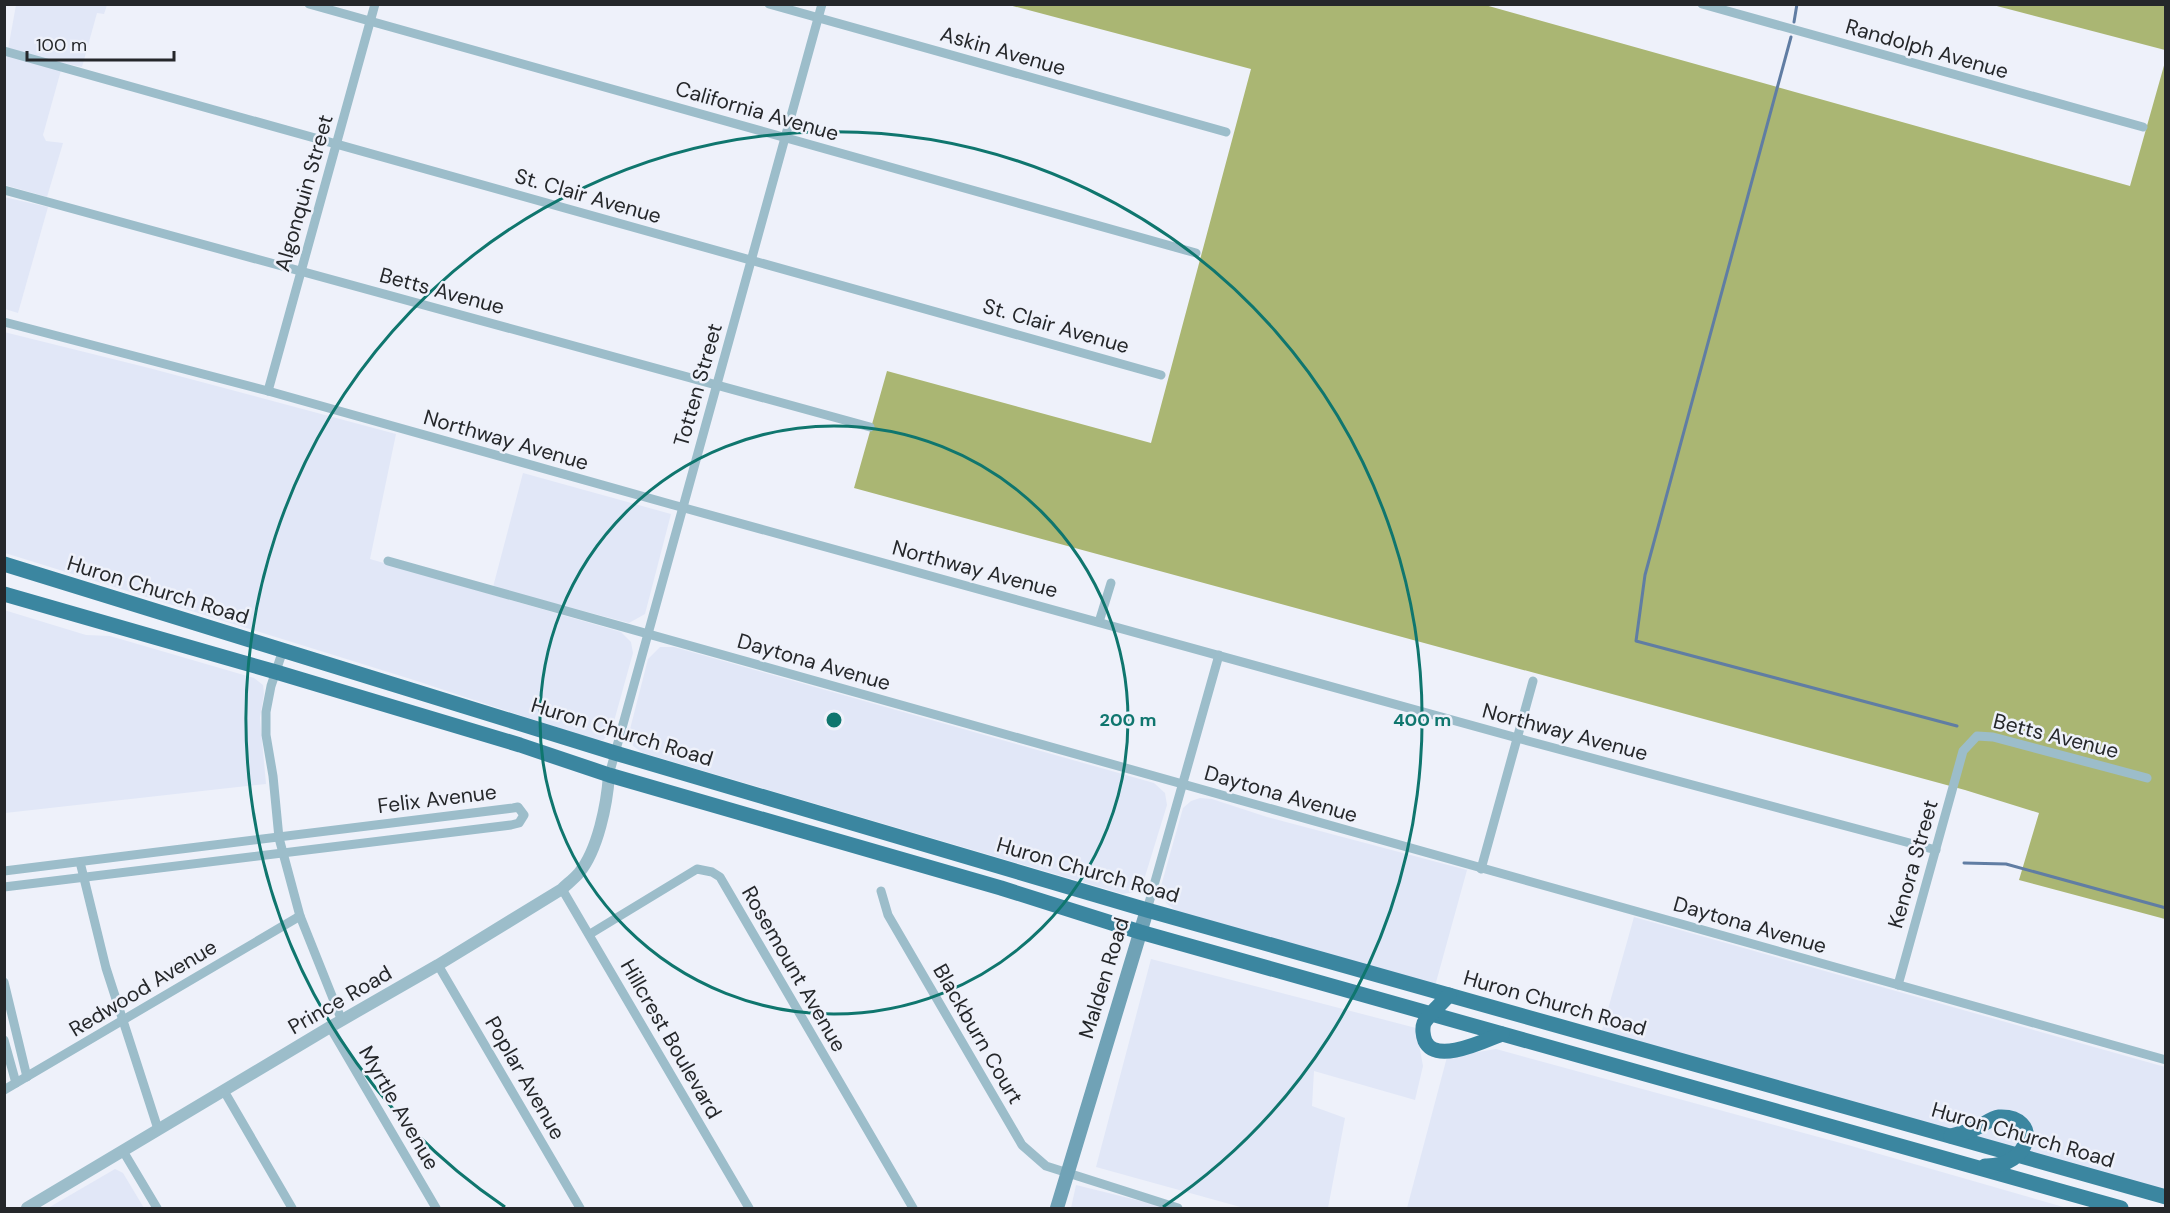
<svg xmlns="http://www.w3.org/2000/svg" width="2170" height="1213" viewBox="0 0 2170 1213" font-family="'DM Sans',sans-serif">
<style>
.built{fill:#e1e7f7}
.forest{fill:#aab673}
.lines{fill:none;stroke-linecap:round;stroke-linejoin:round}
.stream{stroke:#607da3;stroke-width:3}
.minor{stroke:#9cbdca;stroke-width:9}
.tertiary{stroke:#9cbdca;stroke-width:12}
.secondary{stroke:#70a2b6;stroke-width:14}
.trunk{stroke:#3b86a0;stroke-width:15}
.ring{fill:none;stroke:#0f766e;stroke-width:3}
.labels{text-anchor:middle;dominant-baseline:central;stroke-width:5;stroke-linejoin:round;paint-order:stroke}
.street-label{font-size:21px;fill:#25272a;stroke:#eef1fa}
.centre{fill:#0f766e;stroke:#eef1fa;stroke-width:3}
.ring-label{font-size:18px;text-anchor:middle;font-weight:bold;fill:#0f766e;stroke:#eef1fa;stroke-width:5;stroke-linejoin:round;paint-order:stroke}
</style>
<rect width="100%" height="100%" fill="#eef1fa"/>
<!-- built -->
<g class="built">
<polygon points="16,5 107,5 104,14 97,13 82,67 63,63 43,135 46,141 63,143 47,197 5,185 5,66"/>
<polygon points="4,197 48,207 18,313 5,309"/>
<polygon points="4,332 149,368 396,434 370,559 621,632 631,642 633,653 611,732 603,740 594,740 417,681 5,553"/>
<polygon points="523,473 671,514 645,614 629,623 493,587"/>
<polygon points="4,610 86,635 110,636 254,678 263,685 264,694 260,718 266,784 5,813"/>
<polygon points="660,647 674,647 1154,783 1165,793 1167,805 1143,883 1135,892 1123,894 643,753 633,746 629,733 648,659"/>
<polygon points="1200,798 1212,799 1267,817 1467,870 1435,986 1179,913 1166,903 1161,886 1183,808 1191,801"/>
<polygon points="1634,917 2165,1067 2165,1190 1601,1034"/>
<polygon points="1151,959 1416,1028 1423,1066 1415,1100 1314,1071 1312,1106 1345,1118 1328,1208 1244,1208 1096,1167"/>
<polygon points="1496,1049 1848,1145 2067,1208 1407,1208 1447,1057"/>
<polygon points="115,1169 123,1173 144,1208 48,1208"/>
<polygon points="1076,1185 1169,1208 1071,1208"/>
</g>
<!-- forest -->
<g class="forest">
<polygon points="1009,5 1485,5 2130,186 2165,62 2165,919 2019,880 2039,813 1965,790 854,488 887,371 1151,443 1251,69"/>
<polygon points="1993,5 2165,5 2165,50"/>
</g>
<g class="lines">
<!-- stream -->
<g class="stream">
<polyline points="1794,22 1797,4"/>
<polyline points="1791,37 1645,575 1636,641 1957,726"/>
<polyline points="1964,863 2006,864 2166,908"/>
</g>
<!-- minor -->
<g class="minor">
<polyline points="309,4 1196,253"/>
<polyline points="769,4 1226,132"/>
<polyline points="1702,4 2143,127"/>
<polyline points="4,51 1161,375"/>
<polyline points="4,190 870,427"/>
<polyline points="4,322 268,391 670,504 1528,741 1936,850"/>
<polyline points="268,391 375,4"/>
<polyline points="388,561 2166,1060"/>
<polyline points="1099,622 1111,583"/>
<polyline points="283,650 271,686 266,712 266,735 273,776 279,838 300,916 342,1021"/>
<polyline points="609,775 822,4"/>
<polyline points="80,862 106,968 158,1129"/>
<polyline points="1481,869 1533,681"/>
<polyline points="4,871 513,808 518,807 524,815 519,823 511,825 4,887"/>
<polyline points="562,889 749,1208"/>
<polyline points="881,891 888,915 1022,1145 1046,1166 1178,1208"/>
<polyline points="1147,910 1219,655"/>
<polyline points="590,934 697,869 712,872 720,877 913,1208"/>
<polyline points="438,965 580,1208"/>
<polyline points="4,982 27,1077"/>
<polyline points="1898,985 1963,751 1977,736 1993,737 2147,778"/>
<polyline points="330,1027 436,1208"/>
<polyline points="4,1040 16,1083"/>
<polyline points="4,1090 300,916"/>
<polyline points="224,1091 292,1208"/>
<polyline points="123,1151 157,1208"/>
</g>
<!-- tertiary -->
<path class="tertiary" d="M27,1208L330,1027L438,965L562,889C567,884 574,879 579,873C598,850 607,804 609,775"/>
<!-- secondary -->
<polyline class="secondary" points="1057,1208 1147,910"/>
<!-- trunk -->
<g class="trunk">
<polyline points="4,564 615,753 1147,910 2166,1197"/>
<polyline points="4,594 276,672 520,745 609,775 1001,888 1140,932 2121,1208"/>
<path d="M1449,995C1442,1003 1430,1013 1424,1023C1422,1028 1423,1036 1425,1041C1436,1065 1486,1040 1502,1034"/>
<path d="M1951,1136C1959,1134 1967,1132 1974,1129C1982,1126 1991,1118 1999,1117C2042,1115 2032,1167 1985,1166"/>
</g>
</g>
<!-- distance rings -->
<g class="ring">
<circle cx="834" cy="720" r="294"/>
<path d="M505 1207A588 588 0 1 1 1163 1207"/>
</g>
<g class="labels">
<!-- street labels -->
<g class="street-label">
<text transform="translate(1927 49) rotate(16)">Randolph Avenue</text>
<text transform="translate(1003 51) rotate(16)">Askin Avenue</text>
<text transform="translate(757 111) rotate(16)">California Avenue</text>
<text transform="translate(304 193) rotate(-74)">Algonquin Street</text>
<text transform="translate(588 196) rotate(16)">St. Clair Avenue</text>
<text transform="translate(442 291) rotate(15)">Betts Avenue</text>
<text transform="translate(1056 326) rotate(16)">St. Clair Avenue</text>
<text transform="translate(698 385) rotate(-74)">Totten Street</text>
<text transform="translate(506 440) rotate(16)">Northway Avenue</text>
<text transform="translate(975 569) rotate(15)">Northway Avenue</text>
<text transform="translate(158 590) rotate(17)">Huron Church Road</text>
<text transform="translate(814 662) rotate(16)">Daytona Avenue</text>
<text transform="translate(622 732) rotate(17)">Huron Church Road</text>
<text transform="translate(1565 732) rotate(15)">Northway Avenue</text>
<text transform="translate(2056 736) rotate(14)">Betts Avenue</text>
<text transform="translate(1281 794) rotate(16)">Daytona Avenue</text>
<text transform="translate(437 799) rotate(-7)">Felix Avenue</text>
<text transform="translate(1913 864) rotate(-74)">Kenora Street</text>
<text transform="translate(1088 870) rotate(16)">Huron Church Road</text>
<text transform="translate(1750 925) rotate(16)">Daytona Avenue</text>
<text transform="translate(794 969) rotate(60)">Rosemount Avenue</text>
<text transform="translate(1104 978) rotate(-73)">Malden Road</text>
<text transform="translate(143 988) rotate(-31)">Redwood Avenue</text>
<text transform="translate(340 1000) rotate(-30)">Prince Road</text>
<text transform="translate(1555 1003) rotate(16)">Huron Church Road</text>
<text transform="translate(978 1034) rotate(60)">Blackburn Court</text>
<text transform="translate(671 1039) rotate(60)">Hillcrest Boulevard</text>
<text transform="translate(525 1078) rotate(60)">Poplar Avenue</text>
<text transform="translate(399 1108) rotate(60)">Myrtle Avenue</text>
<text transform="translate(2023 1135) rotate(16)">Huron Church Road</text>
</g>
</g>
<circle cx="834" cy="720" r="9" class="centre"/>
<g class="ring-label">
<text x="1128" y="726">200 m</text>
<text x="1422" y="726">400 m</text>
</g>
<!-- border -->
<rect width="2170" height="1213" fill="none" stroke="#25272a" stroke-width="12"/>
<!-- scale -->
<path d="M27 51v9h147v-9" fill="none" stroke="#25272a" stroke-width="3"/>
<text x="36" y="51" font-size="18" fill="#25272a" stroke="#eef1fa" stroke-width="4.5" paint-order="stroke">100 m</text>
</svg>
